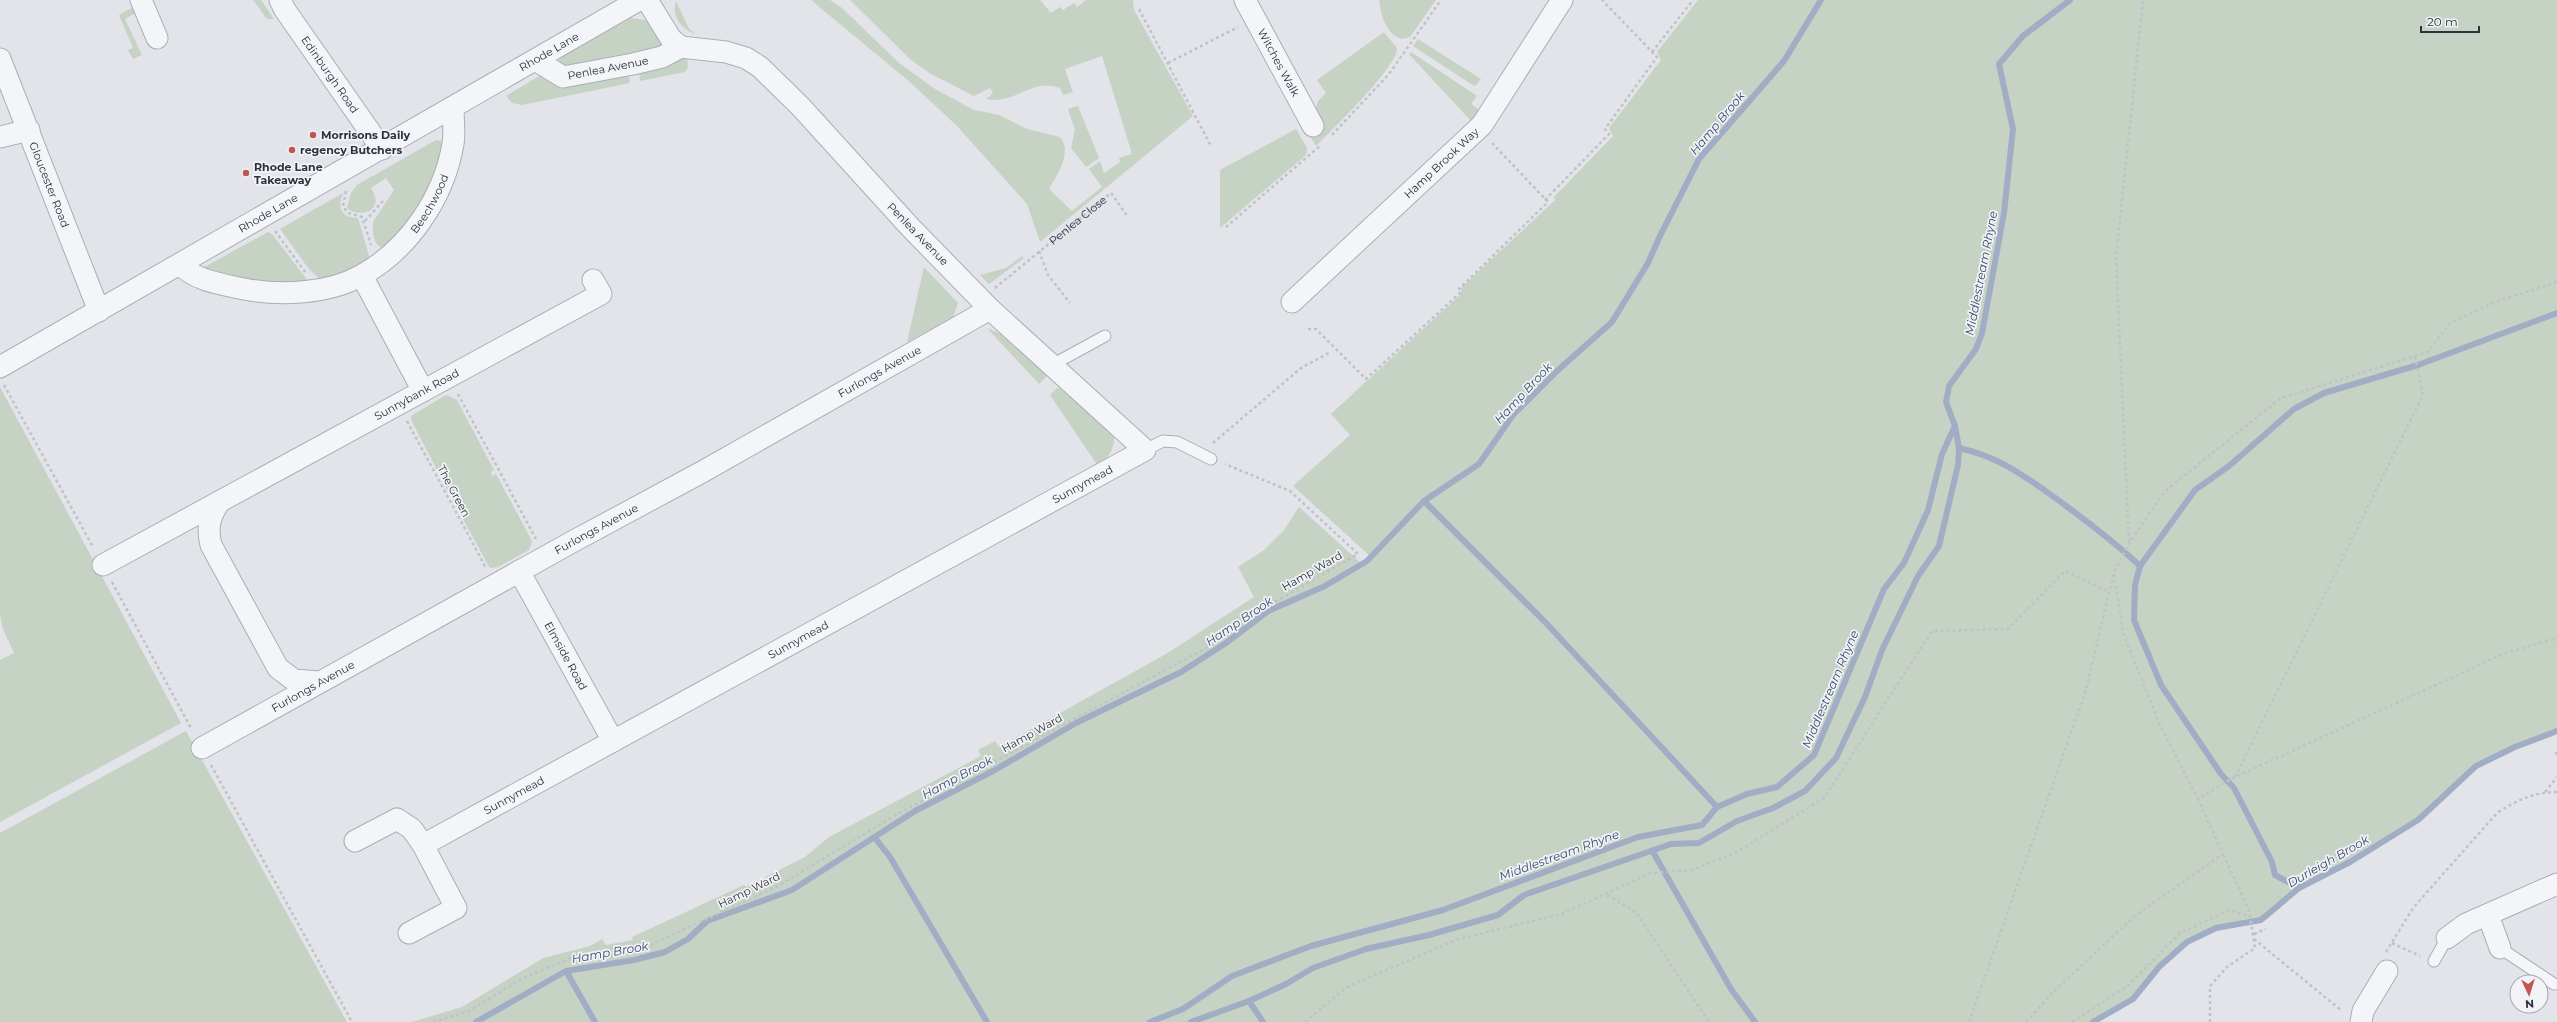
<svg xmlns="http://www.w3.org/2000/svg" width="2557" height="1022" viewBox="0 0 2557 1022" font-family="Montserrat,sans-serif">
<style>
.green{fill:#c5d2c4}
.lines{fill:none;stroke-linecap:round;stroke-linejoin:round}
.stream{stroke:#a1adc5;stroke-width:6}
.lane-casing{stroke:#abaeb6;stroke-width:13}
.street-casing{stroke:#abaeb6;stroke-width:23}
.path{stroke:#c0c2c8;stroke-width:2.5;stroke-dasharray:3 3;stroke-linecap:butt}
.lane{stroke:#f4f5f8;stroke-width:11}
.street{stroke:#f4f5f8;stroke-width:21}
.poi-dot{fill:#c15455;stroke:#f1f3f6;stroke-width:1.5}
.labels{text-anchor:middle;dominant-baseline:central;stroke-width:3.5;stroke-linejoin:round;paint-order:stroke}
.street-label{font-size:11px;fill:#2c303f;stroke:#f1f3f6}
.poi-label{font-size:11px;font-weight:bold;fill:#2c303f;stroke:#f1f3f6;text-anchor:start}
.water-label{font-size:12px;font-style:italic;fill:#3a4a6f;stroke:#f1f3f6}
</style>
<rect width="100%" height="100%" fill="#e2e4e9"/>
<!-- green -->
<g class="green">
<polygon points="253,0 261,0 274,19 267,19"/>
<path d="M811,0H830L842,8L899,63L935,89L974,110L999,115L1027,129L1060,137C1073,151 1057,176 1049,189L1072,211L1102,187L1089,169L1100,161L1104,173L1120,162L1119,158L1132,154L1102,56L1065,69L1073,92L1063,95L1060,88C1030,77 1017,105 986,99L993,93L990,88L974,96L931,74L911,60L850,0H1040L1051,13L1060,7L1063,10L1074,3L1077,7L1086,0H1133L1134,10L1193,116L1040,242L1027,204L957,126L911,83Z"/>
<path d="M1379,0H1436L1410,37L1402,39C1386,35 1381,15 1379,0Z"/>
<polygon points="1698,0 2557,0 2557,731 2515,747 2476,766 2418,820 2350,862 2299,888 2261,920 2216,928 2187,942 2159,967 2133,999 2093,1022 412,1022 462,1007 543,958 590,946 602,939 606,945 633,940 632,937 744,885 746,887 805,857 829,837 981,756 978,750 995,741 999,747 1166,654 1254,597 1238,567 1264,550 1284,530 1299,507 1362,564 1370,556 1293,486 1350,435 1331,414 1461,294 1461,288 1555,200 1554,197 1613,136 1609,128 1661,60 1657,52"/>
<path d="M676,1L689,29L696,34C682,30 671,16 676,1Z"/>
<polygon points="132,8 135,13 125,19 142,55 133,59 128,50 133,48 119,15"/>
<polygon points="631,18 650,21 663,46 660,51 573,73 557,64 560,58"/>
<path d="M1384,32L1397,48C1400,64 1330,132 1316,146L1308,133L1318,101L1326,93L1317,80Z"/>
<polygon points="1418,39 1481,79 1475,86 1471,84 1413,46"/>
<polygon points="1411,52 1477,96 1471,104 1479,110 1471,121 1409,54"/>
<polygon points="682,57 687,57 688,67 685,72 640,81 639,67"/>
<polygon points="629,74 630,83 522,105 512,103 506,96 541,75"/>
<polygon points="1078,106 1099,158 1086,167 1071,148 1075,130 1068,109"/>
<polygon points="1296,129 1307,148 1306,155 1220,228 1220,170"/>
<path d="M436,140L442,141C440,167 429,198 413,219C405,230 392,240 383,250L376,243L373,235V222L394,190L386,178L371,188C387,213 356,218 347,208L351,193L357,185Z"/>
<path d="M343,193C337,208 341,218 358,218L370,259L323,282L309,269L280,229Z"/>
<polygon points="268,232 273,235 311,285 272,286 199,270"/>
<polygon points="1022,256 1024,258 989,284 980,275 1006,268"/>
<polygon points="924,267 958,303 953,318 907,342"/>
<polygon points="987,328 1002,334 1047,376 1039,384"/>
<polygon points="0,387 181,723 0,822 0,660 14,653 3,629 0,615"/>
<path d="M1058,387L1113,433C1117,445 1108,459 1098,466L1050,395Z"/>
<polygon points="446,395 457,400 494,470 491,472 492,476 496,474 532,541 529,550 498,567 490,568 488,565 451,497 454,495 452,491 449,493 412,422 411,416"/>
<polygon points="186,731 347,1022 0,1022 0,833"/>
</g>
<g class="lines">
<!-- stream -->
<g class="stream">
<path d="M1959,448C2001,457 2027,478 2061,502C2089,523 2115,542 2140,566L2135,585L2134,620L2161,685L2221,774L2234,788L2272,862L2275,875L2299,888"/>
<polyline points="1424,501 1546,623 1717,807"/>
<polyline points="2140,566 2195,490 2229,466 2294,409 2324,393 2418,365 2557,313"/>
<polyline points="875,838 890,857 987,1022"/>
<polyline points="1653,852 1731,989 1755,1022"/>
<polyline points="566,971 595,1022"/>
<polyline points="1249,1001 1263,1022"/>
<polyline points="476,1022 566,971 634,960 665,952 688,939 707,921 792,890 915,811 993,771 1076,723 1181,672 1226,643 1268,611 1325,586 1367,561 1424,501 1479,464 1513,415 1557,371 1612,322 1648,263 1659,238 1699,159 1784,61 1821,0"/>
<polyline points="1150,1022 1183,1009 1232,976 1311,946 1443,910 1638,837 1702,825 1717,807 1747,794 1777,787 1814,755 1884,589 1904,563 1928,510 1942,454 1955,426 1946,402 1949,386 1976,349 1982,333 2004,213 2013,129 1999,64 2023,36 2070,0"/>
<polyline points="1191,1022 1249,1001 1286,984 1313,968 1366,949 1429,935 1498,915 1524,895 1671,844 1699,843 1737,821 1773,808 1805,791 1836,758 1865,697 1882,650 1918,576 1939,546 1958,465 1959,448 1955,426"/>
<polyline points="2093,1022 2133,999 2159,967 2187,942 2216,928 2261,920 2299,888 2350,862 2418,820 2476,766 2515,747 2557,731"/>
</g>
<defs>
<g id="lane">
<polyline points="1052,365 1105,336"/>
<polyline points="1145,450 1163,441 1177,442 1211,459"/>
<polyline points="2500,948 2554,984"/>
<polyline points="2434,961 2447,938"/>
</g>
<g id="street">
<polyline points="141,0 157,38"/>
<path id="s2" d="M280,0L285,10L382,149"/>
<polyline points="647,0 671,39 681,47"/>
<path id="s3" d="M1245,0L1313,126"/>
<path id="s4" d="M0,59L99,311"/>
<polyline points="0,137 29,130"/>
<path id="s5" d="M180,264C195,281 221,284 244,289C280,296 329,294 362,275C409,249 444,197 453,144C455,133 453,120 453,108"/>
<polyline points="362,276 423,391"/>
<path id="s6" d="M1292,302L1482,125L1562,0"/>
<path id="s7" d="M0,367L639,0"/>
<path d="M218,504C209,518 207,529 211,545L278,668L294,680L319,682"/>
<path id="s8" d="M103,565L601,294L593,280"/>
<path id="s9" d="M519,571L613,741"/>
<path id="s10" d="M202,748L572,542L702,472L990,309"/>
<polyline points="355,841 397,819 412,829 423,845"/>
<polyline points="2488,915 2500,948"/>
<path id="s11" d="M409,933L456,908L423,845L1145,450L990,309L910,227L800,106L760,67L746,58L726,52L681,47L662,57L633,64L563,77L537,61"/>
<polyline points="2447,938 2466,924 2557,884"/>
<polyline points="2361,1022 2363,1011 2387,971"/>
</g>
</defs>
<!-- lane casing -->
<use href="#lane" class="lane-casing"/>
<!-- street casing -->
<use href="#street" class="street-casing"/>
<!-- path -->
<g class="path">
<polyline points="1139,9 1211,146"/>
<polyline points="1652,52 1693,0"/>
<polyline points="1168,63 1238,27"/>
<polyline points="1332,135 1389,74 1441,0"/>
<polyline points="346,191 343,206 348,213 362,217 371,245"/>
<polyline points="1545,200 1609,134 1605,129 1657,57 1602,0"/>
<polyline points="365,221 383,201"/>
<polyline points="1226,227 1321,145"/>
<polyline points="275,231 305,272"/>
<polyline points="1039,251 1048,275 1070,303"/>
<path id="s1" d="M995,288L1111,193L1128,217"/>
<polyline points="1308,329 1316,329 1366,379 1461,292 1459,289 1548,202 1492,143"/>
<polyline points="4,385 93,547"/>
<polyline points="458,394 536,539"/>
<polyline points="407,421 486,568"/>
<polyline points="1213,443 1301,368 1329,353"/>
<polyline points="2129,542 2116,258 2143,0"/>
<polyline points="2114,574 2123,633 2160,725 2198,799"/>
<polyline points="112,582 192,730"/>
<polyline points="2556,752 2557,756"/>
<polyline points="211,765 352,1022"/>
<polyline points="2235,777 2423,395 2415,356"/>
<polyline points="2545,792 2557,777"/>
<polyline points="1607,895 1636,912 1709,1022"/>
<polyline points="2254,934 2266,929"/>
<polyline points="2254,939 2342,1011"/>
<polyline points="2392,943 2420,956"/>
<path d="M2386,952L2413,908L2497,813C2515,801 2534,792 2557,792"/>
<polyline points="433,1022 469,1011 523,978 571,958 611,956 635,952 778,886 894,816 1221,640 1261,610 1358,554 1290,491 1225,464"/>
<polyline points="1305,1022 1347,987 1458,939 1562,914 1650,873 1692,870 1737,852 1824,798 1932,631 2008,629 2065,571 2109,592"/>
<polyline points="1969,1022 2086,690 2114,572 2129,543 2165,491 2281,398 2428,352 2450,323 2495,302 2557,282"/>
<polyline points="2026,1022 2052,993 2136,915 2223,854 2198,799 2233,778 2503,654 2557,638"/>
<polyline points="2072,1022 2129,985 2180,933 2229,910 2249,916"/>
<polyline points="2210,1022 2210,986 2227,967 2255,948 2249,910 2223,854"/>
</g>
<!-- lane -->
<use href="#lane" class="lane"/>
<!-- street -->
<use href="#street" class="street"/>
</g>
<!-- markers -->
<g class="poi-dot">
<circle cx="313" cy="135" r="4"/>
<circle cx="292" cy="150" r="4"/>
<circle cx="246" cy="173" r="4"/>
</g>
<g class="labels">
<!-- street labels -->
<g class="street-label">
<text stroke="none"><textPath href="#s7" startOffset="633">Rhode Lane</textPath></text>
<text stroke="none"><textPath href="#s3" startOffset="71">Witches Walk</textPath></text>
<text transform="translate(608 68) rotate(-11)">Penlea Avenue</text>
<text stroke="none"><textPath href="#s2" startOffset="90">Edinburgh Road</textPath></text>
<text stroke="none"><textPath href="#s6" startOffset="204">Hamp Brook Way</textPath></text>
<text stroke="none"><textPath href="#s4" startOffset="135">Gloucester Road</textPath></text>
<text stroke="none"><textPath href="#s5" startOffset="291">Beechwood</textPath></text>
<text stroke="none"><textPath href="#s7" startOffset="309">Rhode Lane</textPath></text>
<text stroke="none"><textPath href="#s1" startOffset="107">Penlea Close</textPath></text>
<text transform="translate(918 234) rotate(46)">Penlea Avenue</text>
<text stroke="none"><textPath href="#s10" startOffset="775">Furlongs Avenue</textPath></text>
<text stroke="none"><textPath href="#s8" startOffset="357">Sunnybank Road</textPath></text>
<text stroke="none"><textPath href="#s11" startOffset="876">Sunnymead</textPath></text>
<text transform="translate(454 491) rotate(62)">The Green</text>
<text stroke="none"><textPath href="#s10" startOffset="451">Furlongs Avenue</textPath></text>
<text transform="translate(1312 571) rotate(-30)">Hamp Ward</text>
<text stroke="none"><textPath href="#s11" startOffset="552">Sunnymead</textPath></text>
<text stroke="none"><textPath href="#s9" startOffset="97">Elmside Road</textPath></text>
<text stroke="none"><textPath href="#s10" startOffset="127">Furlongs Avenue</textPath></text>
<text transform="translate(1032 733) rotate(-29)">Hamp Ward</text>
<text stroke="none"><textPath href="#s11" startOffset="228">Sunnymead</textPath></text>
<text transform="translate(749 890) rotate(-26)">Hamp Ward</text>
</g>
<!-- poi labels -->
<g class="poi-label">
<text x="321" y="135">Morrisons Daily</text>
<text x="300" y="150">regency Butchers</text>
<text x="254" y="167">Rhode Lane<tspan x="254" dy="13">Takeaway</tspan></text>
</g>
<!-- water labels -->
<g class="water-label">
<text transform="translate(1717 123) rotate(-50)">Hamp Brook</text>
<text transform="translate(1981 273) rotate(-79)">Middlestream Rhyne</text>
<text transform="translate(1523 393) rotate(-47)">Hamp Brook</text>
<text transform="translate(1239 621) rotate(-34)">Hamp Brook</text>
<text transform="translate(1830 689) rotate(-67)">Middlestream Rhyne</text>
<text transform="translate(957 777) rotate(-28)">Hamp Brook</text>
<text transform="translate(1559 855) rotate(-20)">Middlestream Rhyne</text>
<text transform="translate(2328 861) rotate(-30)">Durleigh Brook</text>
<text transform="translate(610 952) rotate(-10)">Hamp Brook</text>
</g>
</g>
<!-- north arrow -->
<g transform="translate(2529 994) rotate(176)"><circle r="19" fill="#f1f3f6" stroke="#a2a5ad"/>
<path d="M0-3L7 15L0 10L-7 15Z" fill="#c15455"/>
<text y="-6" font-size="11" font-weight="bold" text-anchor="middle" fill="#2c303f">N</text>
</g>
<!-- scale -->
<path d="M2421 26v6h58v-6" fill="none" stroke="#2c303f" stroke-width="2"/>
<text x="2427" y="26" font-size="12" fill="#2c303f" stroke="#f1f3f6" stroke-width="3" paint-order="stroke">20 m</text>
</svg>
